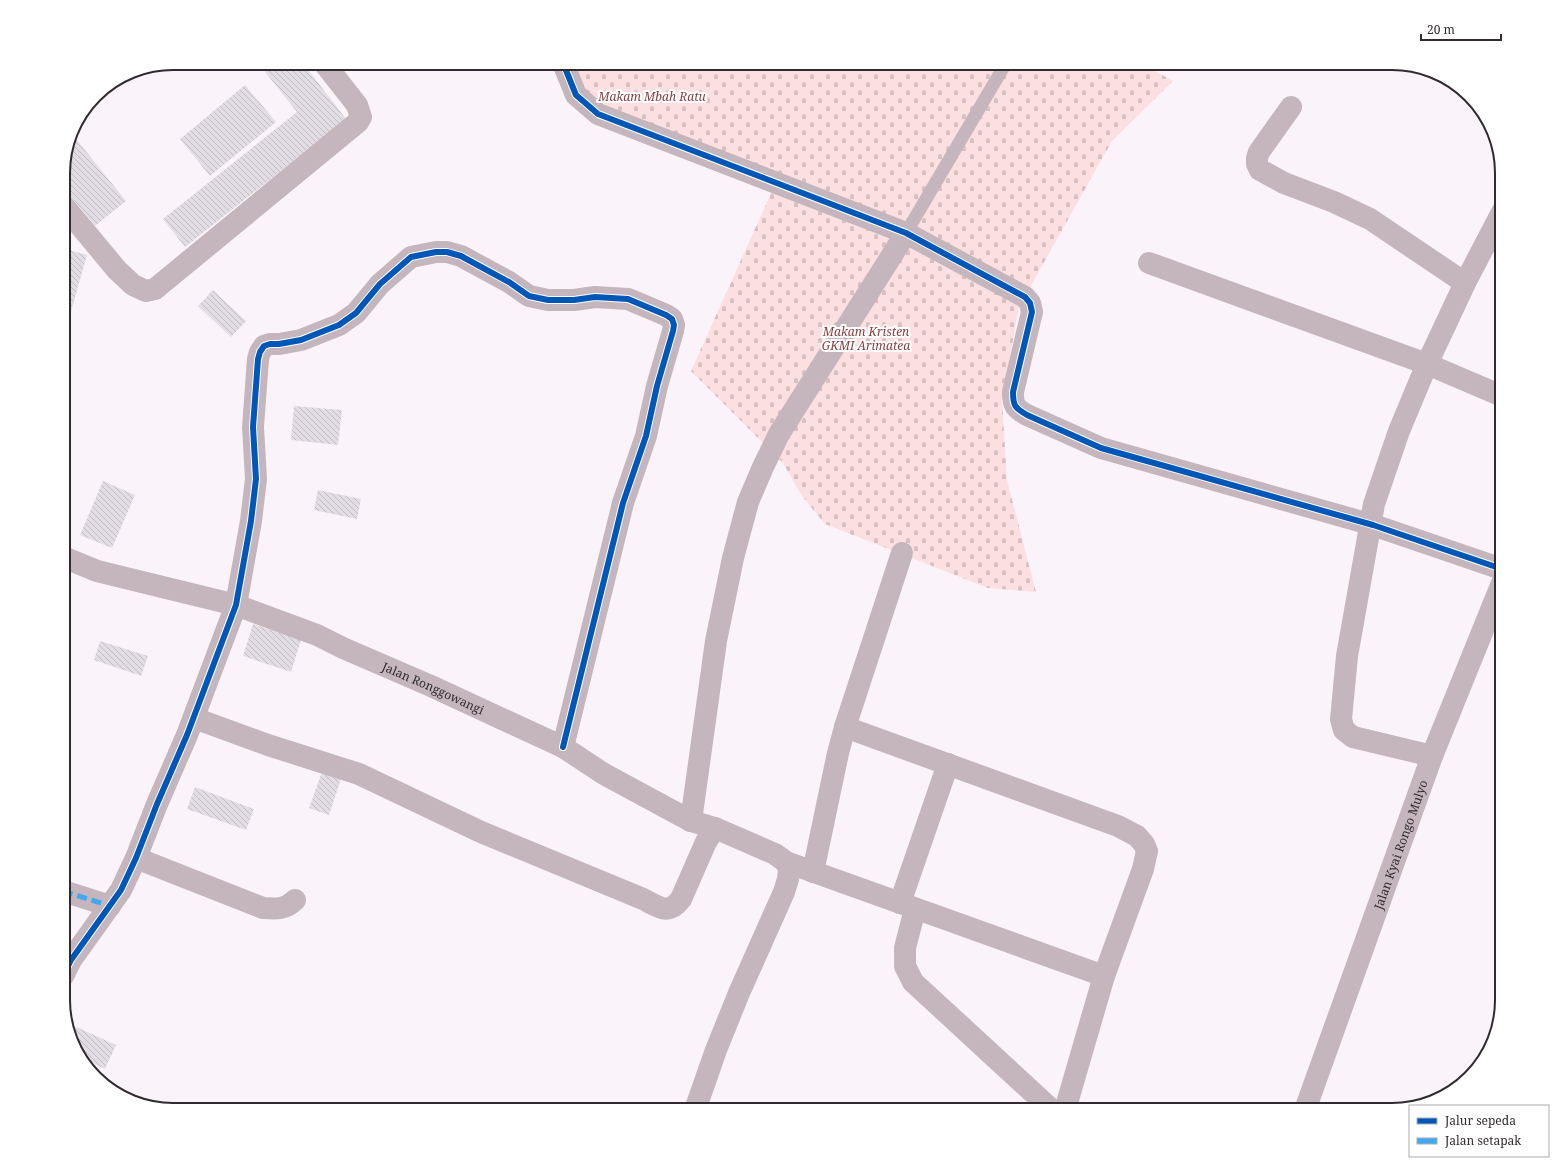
<svg xmlns="http://www.w3.org/2000/svg" width="1565" height="1173" viewBox="0 0 1565 1173" font-family="'Noto Serif',serif">
<style>
.cemetery{fill:url(#cemetery-stones)}
.building{fill:url(#building-back-hatch)}
.lines{fill:none;stroke-linecap:round;stroke-linejoin:round}
.service{stroke:#c4b6bc;stroke-width:13}
.minor{stroke:#c4b6bc;stroke-width:22}
.tertiary{stroke:#c4b6bc;stroke-width:22}
.quiet{stroke:#3fa9f5;stroke-width:5;stroke-dasharray:10 5;stroke-linecap:butt}
.cycleway-casing{stroke:#fff;stroke-width:8}
.cycleway{stroke:#0057b8;stroke-width:6}
.labels{text-anchor:middle;dominant-baseline:central;stroke-width:4;stroke-linejoin:round;paint-order:stroke}
.park-label{font-size:12px;font-style:italic;fill:#883c3d;stroke:#fff}
.street-label{font-size:12px;fill:#312b30;stroke:#fff}
.rim{fill:none;stroke:#312b30;stroke-width:2}
</style>
<defs>
<pattern id="cemetery-stones" width="16" height="16" patternUnits="userSpaceOnUse"><rect width="16" height="16" fill="#fce0e1"/><path d="M2 7V4a2 2 0 0 1 4 0v3zM10 15v-3a2 2 0 0 1 4 0v3z" fill="#d8c0c1"/></pattern>
<pattern id="building-back-hatch" width="6" height="6" patternUnits="userSpaceOnUse"><rect width="6" height="6" fill="#e2dce4"/><path d="M-1 5l2 2M0 0l6 6M5-1l2 2" fill="none" stroke="#c2bdc4"/></pattern>
</defs>
<rect width="100%" height="100%" fill="#faf4fa"/>
<!-- cemetery -->
<polygon class="cemetery" points="565,63 1141,63 1173,81 1112,141 1019,307 1002,400 1007,480 1036,592 988,588 825,524 802,496 783,463 691,371 777,180 600,111"/>
<!-- building -->
<g class="building">
<polygon points="258,63 303,63 346,119 185,247 163,219 297,112"/>
<polygon points="245,85 276,122 210,176 180,139"/>
<polygon points="72,134 126,201 95,226 63,187 63,166"/>
<polygon points="63,248 87,255 68,322 63,320"/>
<polygon points="213,290 246,321 231,337 198,306"/>
<polygon points="294,406 342,410 338,445 291,440"/>
<polygon points="103,481 135,495 112,548 80,535"/>
<polygon points="318,490 361,499 357,519 314,510"/>
<polygon points="253,624 301,640 291,672 243,656"/>
<polygon points="100,641 148,656 141,676 94,660"/>
<polygon points="322,772 341,779 329,815 309,808"/>
<polygon points="195,787 254,809 246,830 187,809"/>
<polygon points="70,1024 116,1045 105,1069 82,1058 74,1049 69,1027"/>
</g>
<g class="lines">
<!-- service -->
<polyline class="service" points="906,233 1006,63"/>
<!-- minor -->
<g class="minor">
<path d="M563,63L576,95L598,114L906,233L1025,297L1030,303L1032,312L1013,392C1013,406 1015,408 1027,415L1101,448L1373,525L1502,569"/>
<polyline points="1291,107 1259,152 1257,158 1257,164 1260,170 1264,172 1284,183 1334,202 1370,219 1465,283"/>
<polyline points="63,205 117,270 133,285 146,291 155,289 358,122 361,117 357,105 324,63"/>
<polyline points="1149,263 1427,364 1502,396"/>
<path id="s1" d="M63,557L97,571L236,605L317,635L343,648L431,686L563,747L604,774L691,821L715,828L706,842L681,899C668,916 659,907 643,899L481,832L359,774L268,745L194,718"/>
<polyline points="845,727 902,553"/>
<polyline points="1432,756 1353,737 1344,730 1341,719 1347,656 1374,504 1399,431 1427,364 1465,283 1502,212"/>
<polyline points="691,821 716,641 733,558 748,502 763,467 779,434 906,233"/>
<path d="M136,858L263,908C276,909 285,910 295,900"/>
<polyline points="786,862 1104,976 1065,1110"/>
<polyline points="813,872 838,753 845,727 1118,826 1137,836 1144,844 1147,851 1143,869 1104,976"/>
<polyline points="63,891 110,906"/>
<polyline points="900,903 948,764"/>
<polyline points="915,909 905,948 905,966 913,982 1052,1110"/>
<polyline points="63,976 71,960 121,890 136,858 157,804 187,735 236,605 251,521 256,479 253,427 258,359 260,352 264,346 270,344 279,344 301,340 339,325 356,313 380,284 411,257 436,252 447,252 461,256 509,282 529,296 548,300 574,300 595,297 628,299 666,315 672,319 674,325 673,331 657,386 646,436 623,503 563,747"/>
<polyline points="695,1110 716,1050 739,993 784,892 788,879 789,870 786,862 775,854 715,828"/>
</g>
<!-- tertiary -->
<path class="tertiary" id="s2" d="M1305,1110L1432,756L1502,583"/>
<!-- quiet -->
<polyline class="quiet" points="63,891 110,906"/>
<defs>
<g id="cycleway">
<path d="M563,63L576,95L598,114L906,233L1025,297L1030,303L1032,312L1013,392C1013,406 1015,408 1027,415L1101,448L1373,525L1502,569"/>
<polyline points="63,976 71,960 121,890 136,858 157,804 187,735 236,605 251,521 256,479 253,427 258,359 260,352 264,346 270,344 279,344 301,340 339,325 356,313 380,284 411,257 436,252 447,252 461,256 509,282 529,296 548,300 574,300 595,297 628,299 666,315 672,319 674,325 673,331 657,386 646,436 623,503 563,747"/>
</g>
</defs>
<!-- cycleway casing -->
<use href="#cycleway" class="cycleway-casing"/>
<!-- cycleway -->
<use href="#cycleway" class="cycleway"/>
</g>
<g class="labels">
<!-- park labels -->
<g class="park-label">
<text x="652" y="96">Makam Mbah Ratu</text>
<text x="866" y="331">Makam Kristen<tspan x="866" dy="14">GKMI Arimatea</tspan></text>
</g>
<!-- street labels -->
<g class="street-label">
<text stroke="none"><textPath href="#s1" startOffset="394">Jalan Ronggowangi</textPath></text>
<text stroke="none"><textPath href="#s2" startOffset="282">Jalan Kyai Rongo Mulyo</textPath></text>
</g>
</g>
<!-- crop -->
<path d="M0 0H1565V1173H0ZM173 70H1392A103 103 0 0 1 1495 173V1000A103 103 0 0 1 1392 1103H173A103 103 0 0 1 70 1000V173A103 103 0 0 1 173 70Z" fill="#fff" fill-rule="evenodd"/>
<path class="rim" d="M173 70H1392A103 103 0 0 1 1495 173V1000A103 103 0 0 1 1392 1103H173A103 103 0 0 1 70 1000V173A103 103 0 0 1 173 70Z"/>
<!-- legend -->
<rect x="1409" y="1105" width="140" height="52" fill="#ffffff" stroke="#adaaac"/>
<rect x="1417" y="1118" width="20" height="6" fill="#0057b8" stroke="#adaaac"/>
<text x="1445" y="1125" font-size="12" fill="#312b30">Jalur sepeda</text>
<rect x="1417" y="1138" width="20" height="6" fill="#3fa9f5" stroke="#adaaac"/>
<text x="1445" y="1145" font-size="12" fill="#312b30">Jalan setapak</text>
<!-- scale -->
<path d="M1421 34v6h80v-6" fill="none" stroke="#312b30" stroke-width="2"/>
<text x="1427" y="34" font-size="12" fill="#312b30" stroke="#ffffff" stroke-width="3" paint-order="stroke">20 m</text>
</svg>
